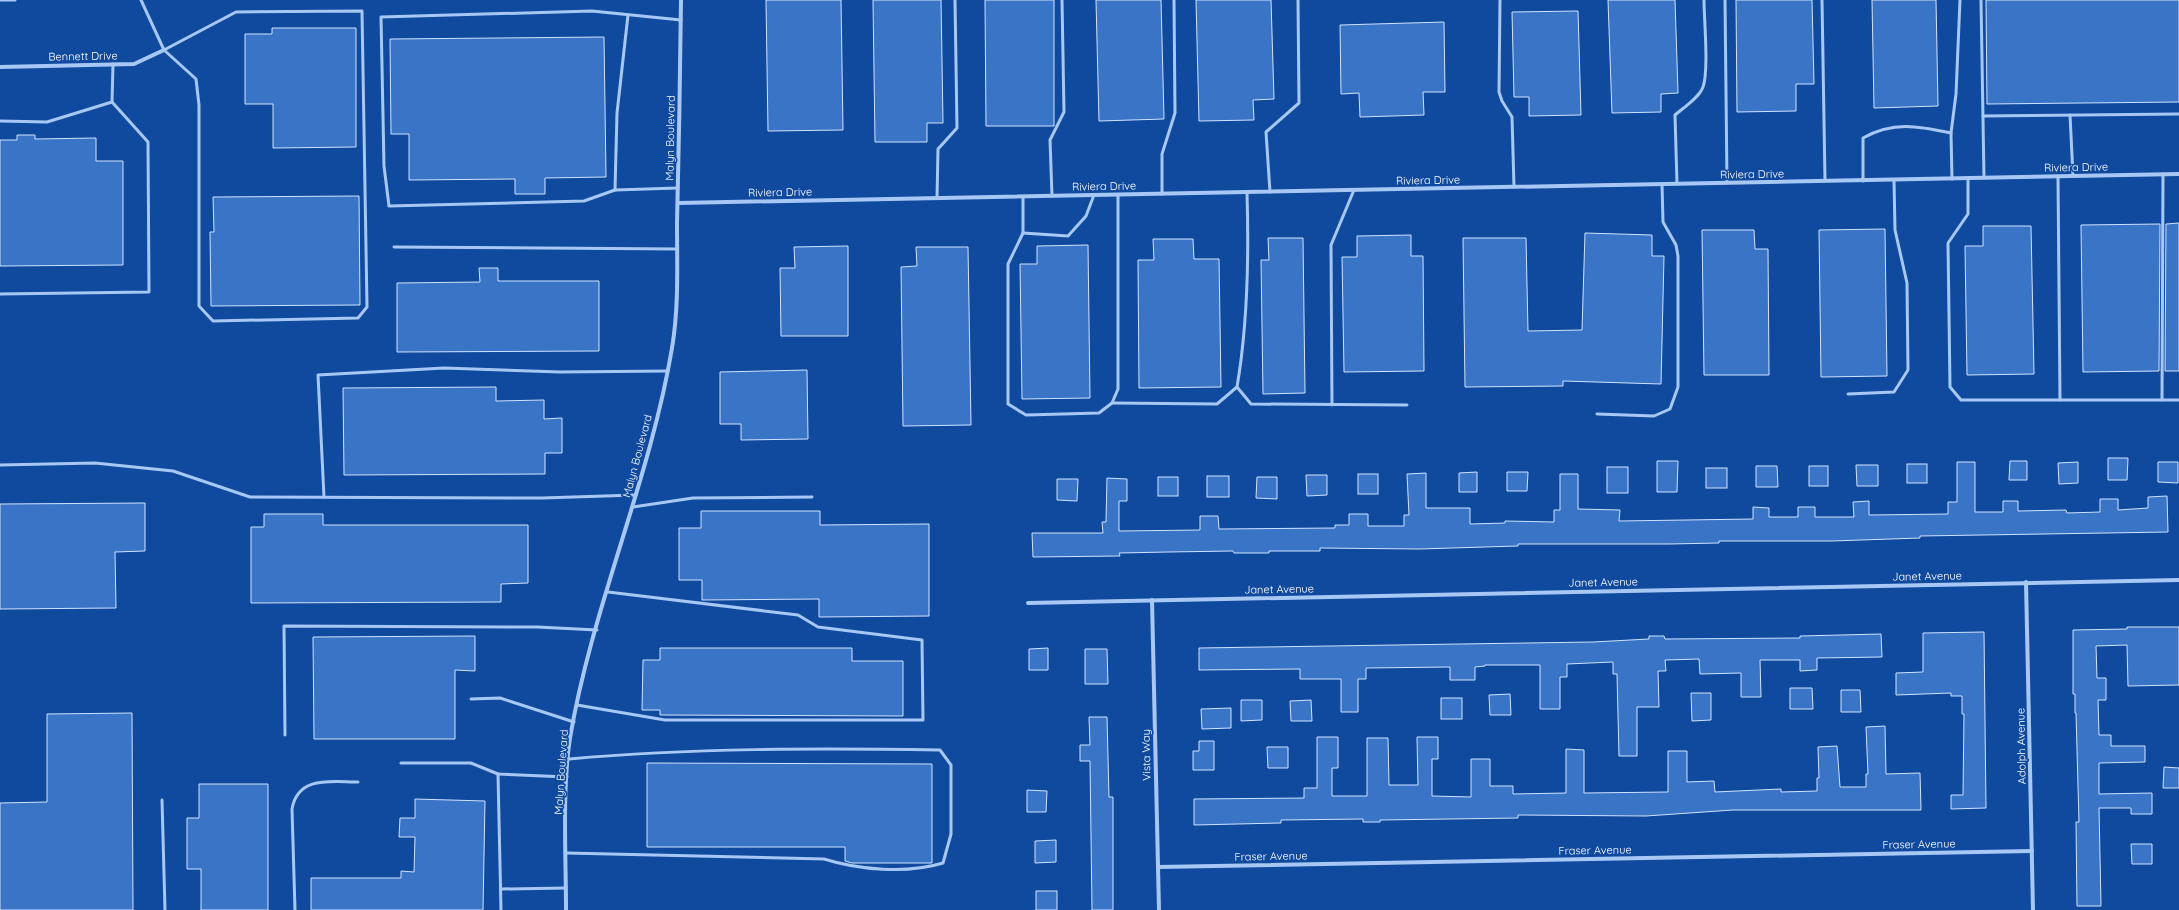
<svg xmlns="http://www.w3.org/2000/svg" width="2179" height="910" viewBox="0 0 2179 910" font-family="Quicksand,sans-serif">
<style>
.building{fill:#3974c6;stroke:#d0e3fe}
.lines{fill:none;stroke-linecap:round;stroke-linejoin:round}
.lane{stroke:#a7c8f5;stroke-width:3}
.street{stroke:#a7c8f5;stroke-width:4}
.labels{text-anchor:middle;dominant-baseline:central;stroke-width:3.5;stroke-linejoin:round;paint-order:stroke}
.street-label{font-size:11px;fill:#fff;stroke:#104a9e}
</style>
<rect width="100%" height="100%" fill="#104a9e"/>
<!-- building -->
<g class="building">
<polygon points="766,0 841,0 843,130 768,131"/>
<polygon points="873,0 941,0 943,123 927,123 927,142 875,142"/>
<polygon points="985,0 1054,0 1054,126 986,126"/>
<polygon points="1096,0 1161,0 1164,119 1099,121"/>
<polygon points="1196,0 1271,0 1274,99 1253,100 1254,120 1199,121"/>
<polygon points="1608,0 1675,0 1678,93 1661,94 1661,112 1612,113"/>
<polygon points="1736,0 1812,0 1814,84 1796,84 1796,111 1737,112"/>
<polygon points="1872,0 1936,0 1938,106 1874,108"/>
<polygon points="1986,0 2179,0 2179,102 1987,104"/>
<polygon points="1578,11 1581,115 1529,116 1529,97 1514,97 1512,12"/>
<polygon points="1444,22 1445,92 1423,92 1424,115 1360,117 1359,93 1341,94 1340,25"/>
<polygon points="272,28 356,28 356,147 273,148 273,104 245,104 245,34 272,34"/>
<polygon points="604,37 606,177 545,178 545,194 515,194 515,179 409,180 409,134 391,134 390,39"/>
<polygon points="17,135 35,135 35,139 96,138 96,161 123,161 123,265 0,266 0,140 17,140"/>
<polygon points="359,196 360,305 211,306 210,232 214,232 213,197"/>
<polygon points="2179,223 2179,371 2165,371 2166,224"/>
<polygon points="2160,224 2159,371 2083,372 2081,225"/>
<polygon points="1983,226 2031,226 2034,374 1967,375 1965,246 1983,246"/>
<polygon points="1885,229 1887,376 1821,377 1819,230"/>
<polygon points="1702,230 1754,230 1755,249 1768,249 1769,375 1704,375"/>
<polygon points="1585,233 1652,235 1652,256 1664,256 1661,384 1563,381 1563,386 1465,387 1463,238 1526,238 1528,331 1582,330"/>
<polygon points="1411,235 1411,256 1423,256 1424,371 1344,372 1342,257 1357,257 1357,236"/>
<polygon points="1268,238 1303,238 1305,393 1263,394 1261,260 1269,260"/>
<polygon points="1153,239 1193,239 1194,259 1219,259 1221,387 1139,388 1138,260 1154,260"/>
<polygon points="1088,245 1090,398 1022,399 1020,264 1037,264 1037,246"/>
<polygon points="848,246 848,336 781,336 780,268 795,268 794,247"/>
<polygon points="916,247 968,247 971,425 903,426 901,267 917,266"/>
<polygon points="479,268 498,268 498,281 599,281 599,351 397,352 397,283 480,282"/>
<polygon points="807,370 808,439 741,440 741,424 720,424 720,372"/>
<polygon points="496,387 496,401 544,400 544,419 562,418 562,453 545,453 545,474 344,475 343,388"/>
<polygon points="2108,458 2128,458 2127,480 2108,480"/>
<polygon points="1657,461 1678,461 1677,492 1657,492"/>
<polygon points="2010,461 2027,461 2027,480 2009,480"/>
<polygon points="1957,462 1975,462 1975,512 2003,512 2003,501 2018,501 2018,511 2066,510 2067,513 2100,512 2100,499 2118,499 2118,510 2148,508 2148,497 2167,496 2168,532 1920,536 1920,538 1832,541 1719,541 1719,543 1669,544 1518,544 1518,546 1419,549 1320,548 1320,551 1269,551 1269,553 1234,553 1233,551 1168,552 1119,553 1120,556 1033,557 1032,533 1103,533 1102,522 1106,522 1107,478 1127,479 1127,501 1119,501 1119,531 1200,530 1200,516 1218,516 1219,529 1335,528 1335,525 1349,525 1349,514 1368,514 1368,526 1404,526 1404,515 1409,515 1407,474 1426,473 1426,508 1470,508 1470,524 1505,523 1505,521 1554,522 1554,510 1560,510 1560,474 1578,474 1578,509 1620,510 1619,521 1753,519 1753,507 1769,508 1769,517 1798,517 1798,507 1815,507 1815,517 1854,517 1853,502 1869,501 1869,515 1948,514 1948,502 1957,502"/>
<polygon points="2078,462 2078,483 2059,484 2058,463"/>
<polygon points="2158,462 2178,462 2178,483 2158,482"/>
<rect x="1907" y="464" width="20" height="19"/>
<polygon points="1856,465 1878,465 1878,486 1857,486"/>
<polygon points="1756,466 1777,466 1778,487 1756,487"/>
<rect x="1809" y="466" width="19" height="20"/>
<rect x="1607" y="467" width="21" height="26"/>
<rect x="1706" y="468" width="21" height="20"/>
<polygon points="1477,472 1477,492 1459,492 1459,473"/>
<polygon points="1507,472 1528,472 1527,491 1507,491"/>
<rect x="1358" y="474" width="20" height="20"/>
<polygon points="1306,475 1327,475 1327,495 1307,496"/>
<rect x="1207" y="476" width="22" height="21"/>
<rect x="1158" y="477" width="20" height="19"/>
<polygon points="1257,477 1277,477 1277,499 1256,498"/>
<polygon points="1057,479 1078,479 1077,501 1057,500"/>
<polygon points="145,503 145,551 115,552 116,608 0,609 0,504"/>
<polygon points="701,511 820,511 820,525 929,524 929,616 819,617 819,599 702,600 702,580 679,580 679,528 701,528"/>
<polygon points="264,514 323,514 323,525 528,525 528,583 501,584 501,602 251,603 251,527 264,527"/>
<polygon points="2127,627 2179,627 2179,685 2128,686 2127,645 2096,646 2097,678 2106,678 2106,700 2098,700 2099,735 2111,735 2111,746 2145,746 2145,762 2099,763 2099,794 2152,793 2152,814 2131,814 2131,808 2099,808 2101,906 2077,906 2076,822 2079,822 2076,713 2075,713 2075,694 2073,694 2073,630 2127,629"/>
<polygon points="1984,632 1986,808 1951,809 1951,795 1963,795 1964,714 1962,714 1962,696 1951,696 1951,693 1896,695 1896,673 1923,672 1923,633"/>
<polygon points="1881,634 1882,657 1817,658 1817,670 1800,671 1800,660 1760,660 1761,697 1741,697 1741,673 1700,674 1699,659 1665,660 1666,671 1658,671 1659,707 1637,707 1637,756 1619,756 1617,674 1613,674 1613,662 1567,664 1567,677 1560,677 1560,709 1540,709 1540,665 1485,665 1485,666 1475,667 1475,680 1450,680 1450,667 1366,668 1366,679 1358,679 1358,712 1341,712 1341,679 1300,679 1300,669 1199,670 1199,648 1593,642 1649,639 1649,636 1664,636 1665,639 1800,638 1800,636"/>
<polygon points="475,636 475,671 455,670 455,739 314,739 313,637"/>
<polygon points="660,648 852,648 852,661 903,661 903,716 660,715 660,710 642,710 643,660 660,660"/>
<polygon points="1048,648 1048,670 1029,670 1029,649"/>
<polygon points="1085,649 1107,649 1108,684 1085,684"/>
<polygon points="1790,688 1812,688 1813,709 1790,709"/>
<polygon points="1841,690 1860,690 1861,712 1841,712"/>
<polygon points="1691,693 1711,693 1711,720 1692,721"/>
<polygon points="1510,694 1511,715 1490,715 1489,695"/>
<rect x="1441" y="698" width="21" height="21"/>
<polygon points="1241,700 1262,700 1262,720 1241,721"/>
<polygon points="1311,700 1312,721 1291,721 1290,701"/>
<polygon points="1231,708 1231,728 1202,729 1201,709"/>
<polygon points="132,713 133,910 0,910 0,803 47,802 47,714"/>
<polygon points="1089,717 1107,717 1109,797 1113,797 1113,910 1092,910 1090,761 1080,761 1080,745 1090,745"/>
<polygon points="1885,726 1886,774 1920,773 1921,810 1733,810 1646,816 1518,815 1518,818 1380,820 1380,822 1363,822 1363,819 1281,820 1281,823 1194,825 1194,799 1304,798 1304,788 1317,788 1317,737 1338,737 1338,768 1332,768 1332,796 1367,796 1367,738 1388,738 1389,785 1418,785 1417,737 1438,737 1438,759 1432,759 1432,796 1471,797 1471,759 1490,759 1490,786 1513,786 1513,794 1566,793 1566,749 1584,750 1584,793 1668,792 1668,751 1687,751 1687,782 1714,781 1715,792 1781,789 1781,792 1817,791 1817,778 1819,778 1818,747 1837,746 1840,787 1866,787 1866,774 1868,774 1866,727"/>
<polygon points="1199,741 1214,741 1214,770 1193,770 1193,751 1199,751"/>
<polygon points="1267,747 1288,747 1288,768 1268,768"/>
<polygon points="647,763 932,764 932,863 852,863 845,861 845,847 647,847"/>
<polygon points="2164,767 2179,768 2179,788 2163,788"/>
<polygon points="199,784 268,784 268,910 201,910 201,869 187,869 187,818 199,818"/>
<polygon points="1027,790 1047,791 1046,812 1027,812"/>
<polygon points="415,799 485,801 483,910 311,910 311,878 401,878 401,871 414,872 415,837 399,837 400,818 415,818"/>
<polygon points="1056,840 1056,862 1035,863 1035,841"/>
<polygon points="2131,844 2152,844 2152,864 2132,864"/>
<rect x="1036" y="891" width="21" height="19"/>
</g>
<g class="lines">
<!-- lane -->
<g class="lane">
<polyline points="0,0 15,0"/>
<polyline points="141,0 164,50 196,79 199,105 199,306 213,321 358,318 367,307 362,11 236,12 164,50"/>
<polyline points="1500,0 1499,92 1502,101 1512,117 1514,187"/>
<polyline points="1725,0 1727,183"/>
<polyline points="1822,0 1825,181"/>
<polyline points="1981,0 1984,178"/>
<polyline points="2070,115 2073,176"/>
<polyline points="1983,116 2179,114"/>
<polyline points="0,121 47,122 112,102"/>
<polyline points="1951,133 1956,94 1960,0"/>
<polyline points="2058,177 2060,400"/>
<polyline points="1968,178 1968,214 1948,243 1950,387 1961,400 2179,400"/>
<path d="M1863,181V138C1893,121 1918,126 1951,133L1952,179"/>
<path d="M1677,184L1675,115C1683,108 1699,98 1703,87C1709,70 1704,20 1704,0"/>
<polyline points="678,188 615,190 584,201 389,206 384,166 381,17 592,11 681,20"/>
<polyline points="615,190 617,113 628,15"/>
<polyline points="1270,192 1266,132 1299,103 1298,0"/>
<polyline points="1162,194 1162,154 1175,113 1174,0"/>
<polyline points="1052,196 1050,140 1064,112 1062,0"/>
<polyline points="1023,197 1023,233 1008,264 1008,404 1026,415 1099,413 1112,403 1118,389 1118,195"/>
<polyline points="937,198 938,149 957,128 955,0"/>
<polyline points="1023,233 1068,236 1086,216 1094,195"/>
<polyline points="394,247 677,249"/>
<polyline points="0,294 149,292 148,142 112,102 113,64"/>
<polyline points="1237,387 1251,404 1407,405"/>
<polyline points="1848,394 1894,392 1908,370 1907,283 1895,230 1894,180"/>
<polyline points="2162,400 2163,174"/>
<path d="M1112,403L1217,404L1237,387C1248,323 1249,258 1247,193"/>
<polyline points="1332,405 1331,245 1354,190"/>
<polyline points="1597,414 1654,416 1670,409 1678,387 1678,256 1676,245 1663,222 1662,184"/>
<polyline points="0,465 95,463 173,471 250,497 542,498 636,495"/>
<polyline points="324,497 318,375 444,368 560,372 668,371"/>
<polyline points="633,507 693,498 812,497"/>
<polyline points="471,699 500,698 574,722"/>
<polyline points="577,705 665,720 923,720 922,640 818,627 798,615 608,592"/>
<polyline points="285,735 284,626 537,627 597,630"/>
<polyline points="401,763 471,763 498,774 567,777"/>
<polyline points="498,774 501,910"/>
<polyline points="162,800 165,910"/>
<path d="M566,853L824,859C859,870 907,874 943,863L951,834V765L940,750C816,748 692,748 569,759"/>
<polyline points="501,889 566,888"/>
<path d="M295,910L292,809C298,775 332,782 358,782"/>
</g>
<!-- street -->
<g class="street">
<polyline points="0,67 134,64 164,50"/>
<polyline points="678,203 2179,174"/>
<polyline points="2026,582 2033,910"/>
<polyline points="1152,600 1159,910"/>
<polyline points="1028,603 2179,580"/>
<polyline points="1158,867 2032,851"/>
<path d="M566,910C566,856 562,790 570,738C592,607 650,480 672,348C679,307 677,264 677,223C679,149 680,74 681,0"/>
</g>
</g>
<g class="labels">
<!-- street labels -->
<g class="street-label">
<text transform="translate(83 56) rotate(-1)">Bennett Drive</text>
<text transform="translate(670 138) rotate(-89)">Malyn Boulevard</text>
<text transform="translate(2076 167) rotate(-1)">Riviera Drive</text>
<text transform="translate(1752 174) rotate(-1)">Riviera Drive</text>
<text transform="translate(1428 180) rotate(-1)">Riviera Drive</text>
<text transform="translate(1104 186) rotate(-1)">Riviera Drive</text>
<text transform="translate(780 192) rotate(-1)">Riviera Drive</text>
<text transform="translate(637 456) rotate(-75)">Malyn Boulevard</text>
<text transform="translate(1927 576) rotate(-1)">Janet Avenue</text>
<text transform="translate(1603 582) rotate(-1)">Janet Avenue</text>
<text transform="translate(1279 589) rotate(-1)">Janet Avenue</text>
<text transform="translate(2021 746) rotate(-91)">Adolph Avenue</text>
<text transform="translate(1146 755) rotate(-91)">Vista Way</text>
<text transform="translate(561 772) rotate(-86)">Malyn Boulevard</text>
<text transform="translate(1919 844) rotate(-1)">Fraser Avenue</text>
<text transform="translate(1595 850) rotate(-1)">Fraser Avenue</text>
<text transform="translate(1271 856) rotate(-1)">Fraser Avenue</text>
</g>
</g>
</svg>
